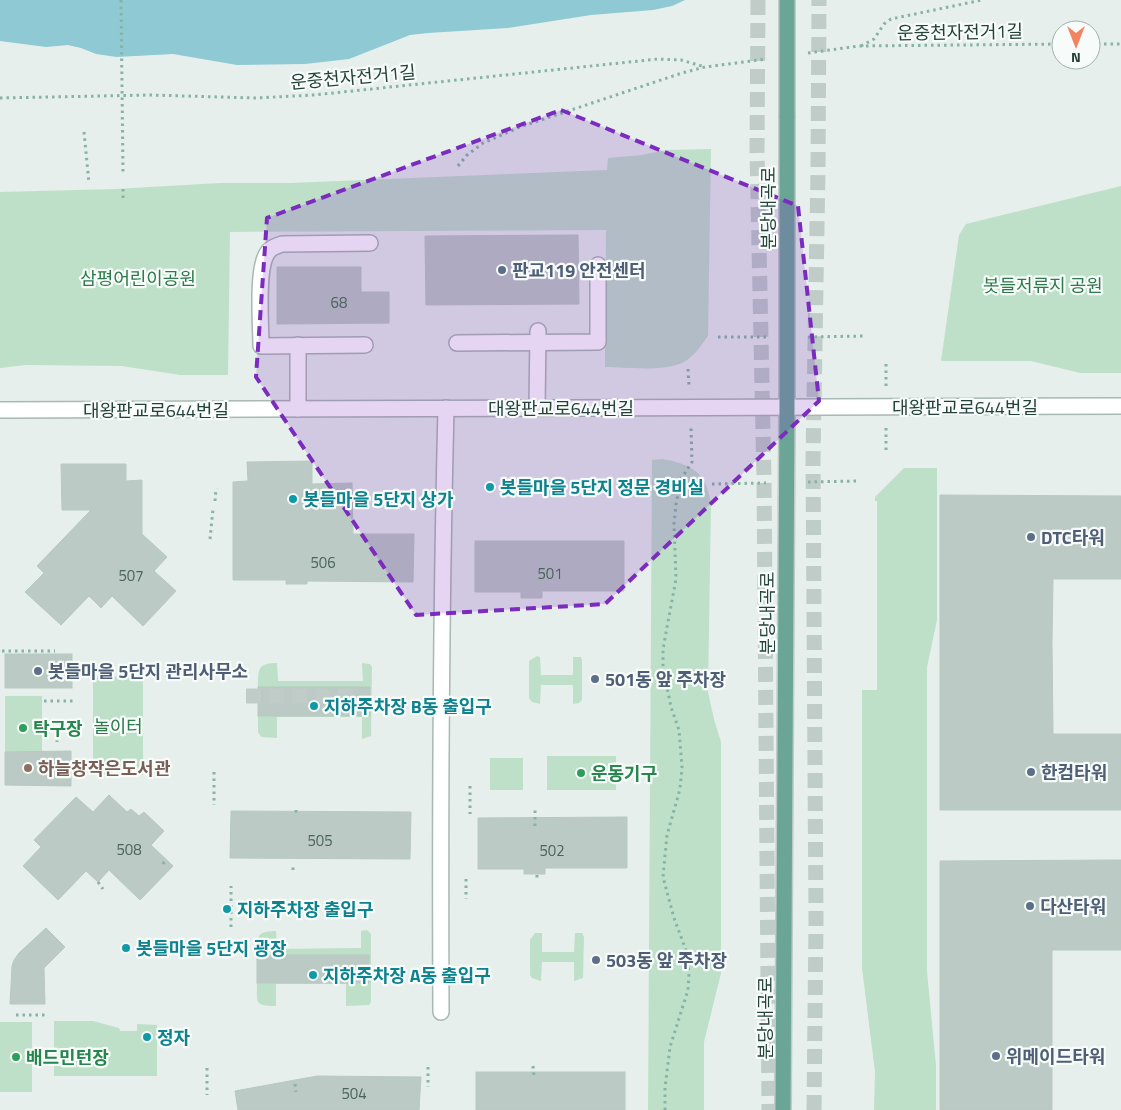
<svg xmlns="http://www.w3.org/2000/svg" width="1121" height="1110" viewBox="0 0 1121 1110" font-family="'Titillium Web','Noto Sans KR',sans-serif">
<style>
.green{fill:#bfe0c8}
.water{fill:#8ec9d4}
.building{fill:#bbcac4;stroke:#b8c9c2}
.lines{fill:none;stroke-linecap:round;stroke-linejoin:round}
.minor-tunnel{stroke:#bfccc8;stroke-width:15;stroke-dasharray:15 8;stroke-linecap:butt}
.highway-tunnel{stroke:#bfccc8;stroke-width:15;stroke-dasharray:15 8;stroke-linecap:butt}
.minor-casing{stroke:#a8b8b2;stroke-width:18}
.major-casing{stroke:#c2cac8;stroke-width:18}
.path{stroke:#86b3a5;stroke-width:3;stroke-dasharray:2.5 4;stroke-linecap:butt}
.minor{stroke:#fff;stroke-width:15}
.major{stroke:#6aa596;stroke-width:15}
.major-bridge-casing{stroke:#c2cac8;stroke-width:18;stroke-linecap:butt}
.path-bridge{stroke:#86b3a5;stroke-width:3;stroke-dasharray:2.5 4;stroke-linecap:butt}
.major-bridge{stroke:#6aa596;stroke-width:15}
.marked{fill:#7b2cbf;fill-opacity:0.2;stroke:#7b2cbf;stroke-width:4;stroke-dasharray:10 6;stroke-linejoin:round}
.service-dot{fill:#5c6f8a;stroke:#f7fbf9;stroke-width:2}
.culture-dot{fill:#0f9aa8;stroke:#f7fbf9;stroke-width:2}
.leisure-dot{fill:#2e9e5b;stroke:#f7fbf9;stroke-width:2}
.education-dot{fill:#8d6e63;stroke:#f7fbf9;stroke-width:2}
.labels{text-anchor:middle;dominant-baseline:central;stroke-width:4.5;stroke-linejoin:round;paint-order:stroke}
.number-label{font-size:15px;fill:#4a645c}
.street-label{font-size:18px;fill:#24423a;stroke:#f7fbf9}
.service-label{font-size:18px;font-weight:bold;fill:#4e5e75;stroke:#f7fbf9;text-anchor:start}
.park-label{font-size:18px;fill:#2d7a4b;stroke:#f7fbf9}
.culture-label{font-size:18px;font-weight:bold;fill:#0d838f;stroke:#f7fbf9;text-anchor:start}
.leisure-label{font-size:18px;font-weight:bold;fill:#27864d;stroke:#f7fbf9;text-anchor:start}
.education-label{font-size:18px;font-weight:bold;fill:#785e54;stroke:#f7fbf9;text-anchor:start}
</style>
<rect width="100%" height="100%" fill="#e6efeb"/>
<!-- green -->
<g class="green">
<path d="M711,149L708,336C702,344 696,354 687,360C669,373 628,367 605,367L606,230L230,232L228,375H180L122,366L26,365L0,368V192L115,189L220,183H290L607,170L608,158L642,155L666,150Z"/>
<polygon points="1121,186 1121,373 1080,373 1031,361 941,361 959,235 966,224"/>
<path d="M663,459C693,465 706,472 711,504L708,692L714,719L721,742V973L704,1042V1110H648L652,460Z"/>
<polygon points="904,468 937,468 937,620 927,667 927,971 936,1066 936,1110 874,1110 875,1072 862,968 862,690 877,690 877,501 875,501 875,497"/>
<polygon points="537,656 540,657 541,675 573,675 573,657 581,657 582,660 582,700 579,703 573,704 573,685 541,685 540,704 532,702 529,698 529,661"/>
<path d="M277,663L278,681H363L362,663L370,664L372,667L371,736L362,739V717H277V738L261,737L258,732V716H370V687H258C258,670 257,663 277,663Z"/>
<polygon points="143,676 143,775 93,775 93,677"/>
<polygon points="5,696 42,696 42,759 5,760"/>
<rect x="547" y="756" width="69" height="34"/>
<rect x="490" y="758" width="33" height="32"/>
<path d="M367,930L371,934V1002L369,1005L346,1006V984H276V1006C254,1006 257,1003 257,983H369V955H257C257,937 256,931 276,931L277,949L361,948V931Z"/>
<polygon points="535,933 542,933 542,952 574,952 575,933 582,933 584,937 583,978 574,981 574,962 542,962 541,981 532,978 530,975 530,940"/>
<polygon points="54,1021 93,1021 119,1028 120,1031 137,1031 137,1024 157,1025 157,1076 54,1076"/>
<rect x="0" y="1022" width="32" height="70"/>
</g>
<!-- water -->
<polygon class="water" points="0,0 685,0 672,6 653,10 591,15 508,28 428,33 410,35 349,59 305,64 237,65 173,54 117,57 96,54 81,48 68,45 46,47 0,41"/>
<!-- building -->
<g class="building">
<polygon points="578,235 579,304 426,305 425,236"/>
<polygon points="277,267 361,267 361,292 389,292 389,323 277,324"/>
<polygon points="312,461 312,484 352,483 353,534 414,534 413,582 307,581 307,584 286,584 286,580 233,580 233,482 248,481 247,462"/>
<polygon points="61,464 126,464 126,481 142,480 142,534 167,557 154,571 176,591 143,626 112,596 101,608 89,596 61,625 25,592 44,573 37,566 91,510 62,510"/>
<polygon points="940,495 1121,496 1121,579 1053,579 1052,642 1053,734 1121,734 1121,810 940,810"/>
<polygon points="475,541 624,541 624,591 542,591 542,598 521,598 521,592 475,592"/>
<rect x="5" y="654" width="67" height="34"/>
<rect x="258" y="687" width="112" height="29"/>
<polygon points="71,751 71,786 5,785 5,752"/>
<polygon points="109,795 127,812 131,809 139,816 144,812 164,831 151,845 173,866 140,900 109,870 98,882 86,871 58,900 23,866 41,847 34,840 76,797 93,812"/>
<polygon points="231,811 411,812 410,859 230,858"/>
<polygon points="627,817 627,868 545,868 545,874 524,874 524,869 478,869 478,818"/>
<polygon points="1121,860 1121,950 1052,950 1052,1110 940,1110 940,861"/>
<polygon points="46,928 65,947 44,968 45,1004 10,1004 12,966 14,960 19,953"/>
<rect x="257" y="955" width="112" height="28"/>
<rect x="476" y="1072" width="149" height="38"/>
<polygon points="317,1076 421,1077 419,1110 238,1110 235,1091"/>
</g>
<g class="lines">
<!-- minor-tunnel -->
<polyline class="minor-tunnel" points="246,696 359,696"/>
<!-- highway-tunnel -->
<g class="highway-tunnel">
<polyline points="758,0 757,152 764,479 769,1110"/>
<polyline points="814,1110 816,921 813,458 818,170 819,0"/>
</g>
<defs>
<g id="minor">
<polyline points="457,343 598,342 598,265"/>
<polyline points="298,345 298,409"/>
<path d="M365,345L261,346C261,325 256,267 268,252C271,247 277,246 282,244L370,243"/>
<polyline points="537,408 538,331"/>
<polyline points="0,410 1121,406"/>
<path d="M441,1012C440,811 441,609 446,408"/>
</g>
<polyline id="major" points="783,1110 787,408 787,116"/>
</defs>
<!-- minor casing -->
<use href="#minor" class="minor-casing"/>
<!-- major casing -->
<use href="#major" class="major-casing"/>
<!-- path -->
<g class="path">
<polyline points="1091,44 1121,44"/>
<polyline points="861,46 874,39 884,24 891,19 982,0"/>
<polyline points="808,53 859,46 1061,44"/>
<polyline points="0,98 150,95 256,98 314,95 658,59 681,60 705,67"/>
<polyline points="84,132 89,183"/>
<polyline points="458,166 467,155 483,143 520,127 682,73 705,67 767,59"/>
<polyline points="123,189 123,200"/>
<polyline points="718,337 767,337"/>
<polyline points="808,337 863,336"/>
<polyline points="688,369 689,386"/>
<polyline points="886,386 886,360"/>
<polyline points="886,428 886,454"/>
<polyline points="808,482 856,481"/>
<polyline points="712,484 766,483"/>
<polyline points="215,501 216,488"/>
<polyline points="210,539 213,509"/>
<polyline points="2,651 55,651"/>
<polyline points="44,701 75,701"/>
<polyline points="44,720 50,720"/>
<polyline points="57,734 57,742"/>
<polyline points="214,772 214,805"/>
<polyline points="470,786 470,814"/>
<polyline points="296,810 296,816"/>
<polyline points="535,826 535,807"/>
<polyline points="163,864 165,861"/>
<polyline points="293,870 293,866"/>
<polyline points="537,875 537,880"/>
<polyline points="466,879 466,899"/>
<polyline points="98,882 103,889"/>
<polyline points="231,927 231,886"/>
<polyline points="16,1015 46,1015"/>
<polyline points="533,1066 534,1077"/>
<polyline points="428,1067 428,1087"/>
<polyline points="207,1068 207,1095"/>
<polyline points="295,1084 296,1092"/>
<polyline points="665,1110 665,1088 670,1047 688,990 689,974 687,953 674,918 663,877 667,835 680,789 682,767 679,730 671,707 663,667 663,649 676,579 674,524 676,504 681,479 692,462 691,427"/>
</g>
<!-- minor -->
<use href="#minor" class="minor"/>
<!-- major -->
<use href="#major" class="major"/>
<defs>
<polyline id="major-bridge" points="787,116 787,0"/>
</defs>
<!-- major-bridge casing -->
<use href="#major-bridge" class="major-bridge-casing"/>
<!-- path-bridge -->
<polyline class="path-bridge" points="121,0 123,173"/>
<!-- major-bridge -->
<use href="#major-bridge" class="major-bridge"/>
</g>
<!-- marked area -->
<path class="marked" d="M561,110L798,206L819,401L605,604L416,615L256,377L267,218Z"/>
<!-- markers -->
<g class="service-dot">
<circle cx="502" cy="270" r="5"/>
<circle cx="1031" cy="537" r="5"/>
<circle cx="38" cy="671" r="5"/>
<circle cx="595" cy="679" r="5"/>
<circle cx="1031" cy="772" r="5"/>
<circle cx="1030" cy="906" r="5"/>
<circle cx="596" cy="960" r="5"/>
<circle cx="996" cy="1056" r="5"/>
</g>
<g class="culture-dot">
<circle cx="490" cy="487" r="5"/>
<circle cx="293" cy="499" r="5"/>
<circle cx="314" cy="706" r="5"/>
<circle cx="227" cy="909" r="5"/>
<circle cx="126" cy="948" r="5"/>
<circle cx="313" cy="975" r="5"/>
<circle cx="147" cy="1037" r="5"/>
</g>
<g class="leisure-dot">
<circle cx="23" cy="728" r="5"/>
<circle cx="581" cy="773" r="5"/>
<circle cx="16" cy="1057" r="5"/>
</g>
<circle class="education-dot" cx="28" cy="768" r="5"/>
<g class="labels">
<!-- number labels -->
<g class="number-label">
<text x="339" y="302">68</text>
<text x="323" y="562">506</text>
<text x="550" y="573">501</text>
<text x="131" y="575">507</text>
<text x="320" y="840">505</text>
<text x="129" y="849">508</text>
<text x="552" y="850">502</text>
<text x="354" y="1093">504</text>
</g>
<!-- street labels -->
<g class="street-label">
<text transform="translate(960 32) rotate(-1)">운중천자전거1길</text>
<text transform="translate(353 77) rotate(-5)">운중천자전거1길</text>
<text transform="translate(768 208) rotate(-90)">분당내곡로</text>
<text x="965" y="407">대왕판교로644번길</text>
<text x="561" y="408">대왕판교로644번길</text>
<text x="156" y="410">대왕판교로644번길</text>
<text transform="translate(767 613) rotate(-90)">분당내곡로</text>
<text transform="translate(765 1018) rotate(-90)">분당내곡로</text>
</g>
<!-- service labels -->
<g class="service-label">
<text x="512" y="270">판교119 안전센터</text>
<text x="1041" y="537">DTC타워</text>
<text x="48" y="671">봇들마을 5단지 관리사무소</text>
<text x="605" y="679">501동 앞 주차장</text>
<text x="1041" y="772">한컴타워</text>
<text x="1040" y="906">다산타워</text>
<text x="606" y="960">503동 앞 주차장</text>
<text x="1006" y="1056">위메이드타워</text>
</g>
<!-- park labels -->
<g class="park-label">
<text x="138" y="278">삼평어린이공원</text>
<text x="1043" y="285">봇들저류지 공원</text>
<text x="118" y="726">놀이터</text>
</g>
<!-- culture labels -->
<g class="culture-label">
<text x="500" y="487">봇들마을 5단지 정문 경비실</text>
<text x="303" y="499">봇들마을 5단지 상가</text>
<text x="324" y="706">지하주차장 B동 출입구</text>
<text x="237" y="909">지하주차장 출입구</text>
<text x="136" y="948">봇들마을 5단지 광장</text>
<text x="323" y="975">지하주차장 A동 출입구</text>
<text x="157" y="1037">정자</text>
</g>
<!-- leisure labels -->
<g class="leisure-label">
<text x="33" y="728">탁구장</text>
<text x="591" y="773">운동기구</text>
<text x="26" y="1057">배드민턴장</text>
</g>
<!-- education labels -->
<g class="education-label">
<text x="38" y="768">하늘창작은도서관</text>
</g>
</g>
<!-- north arrow -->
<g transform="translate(1076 45) rotate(180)"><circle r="24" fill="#f7fbf9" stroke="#a3b1ad"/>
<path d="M0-4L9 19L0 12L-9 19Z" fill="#f4845f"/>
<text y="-8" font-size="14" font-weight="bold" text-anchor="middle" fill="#24423a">N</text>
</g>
</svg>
